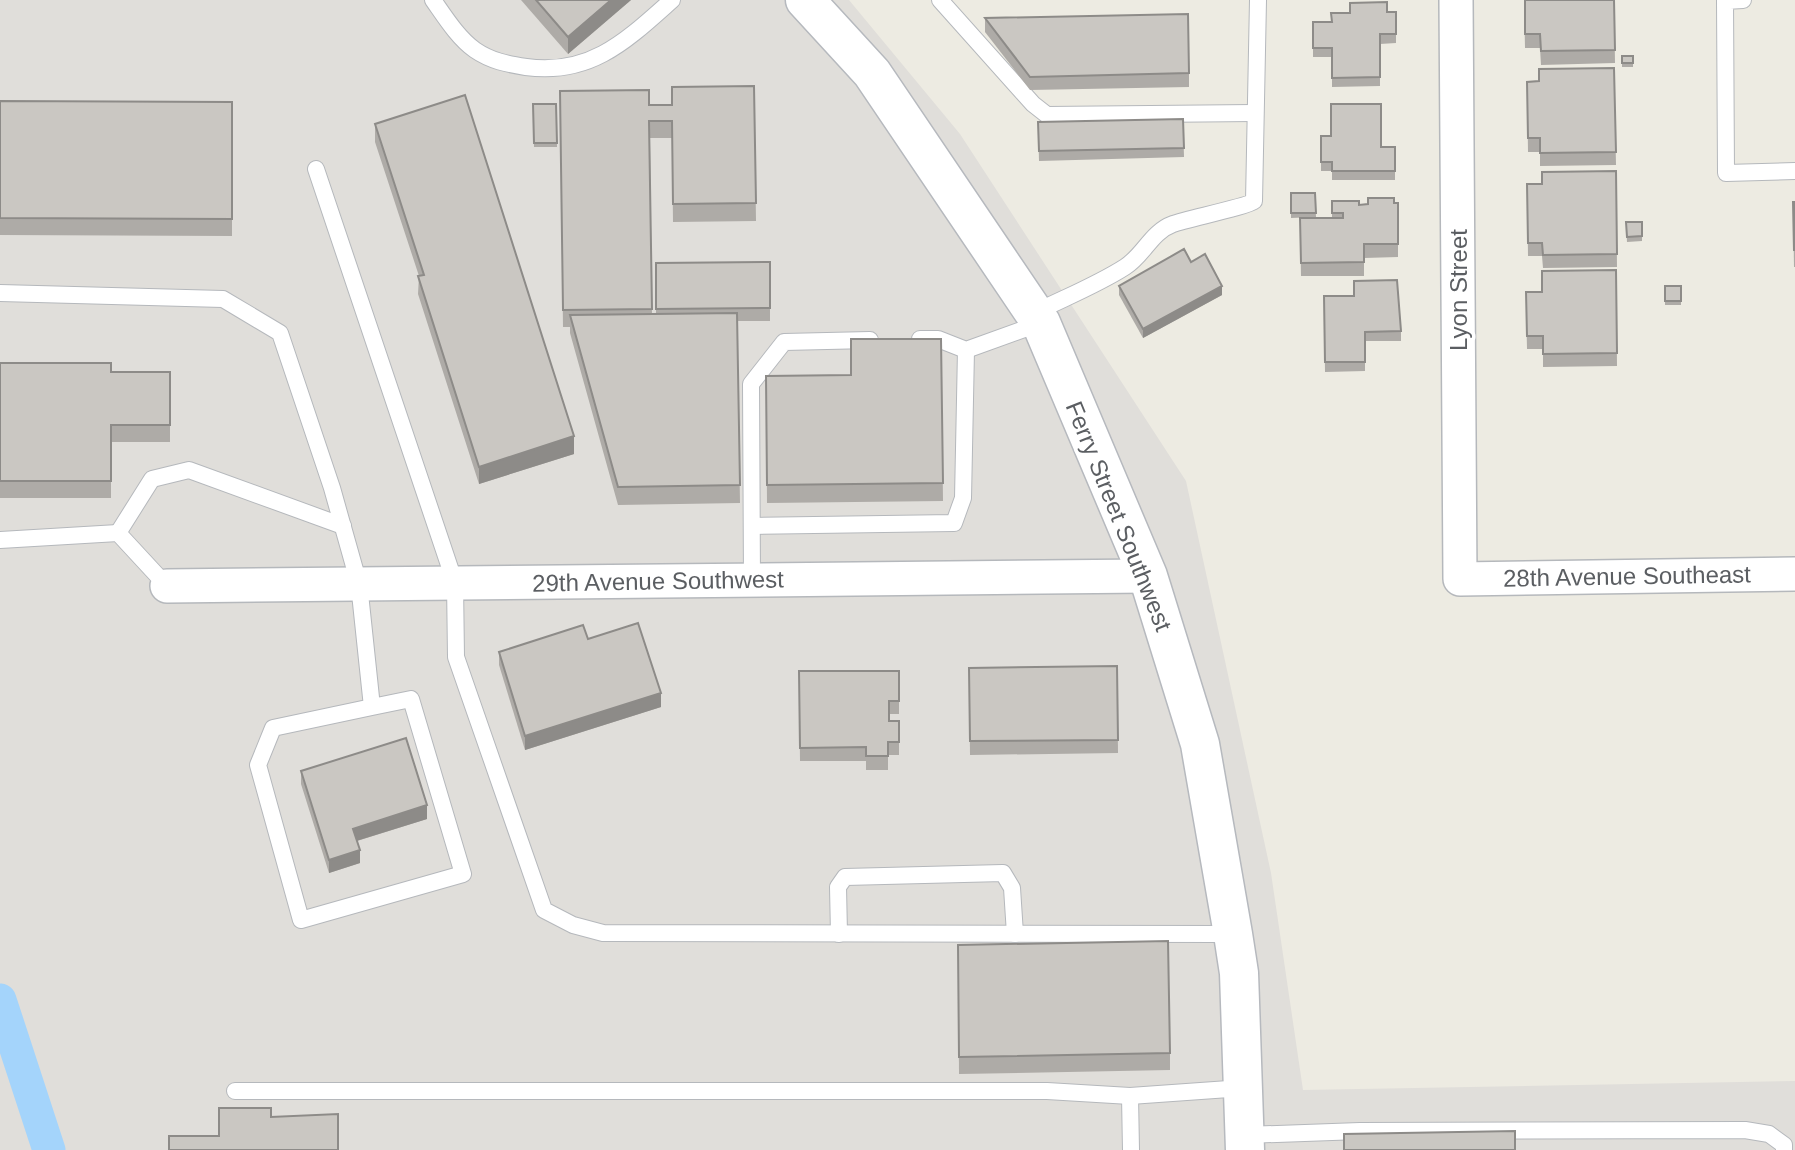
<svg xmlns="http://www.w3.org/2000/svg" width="1795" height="1150" viewBox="0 0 1795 1150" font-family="Arial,sans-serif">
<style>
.industrial{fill:#e0deda}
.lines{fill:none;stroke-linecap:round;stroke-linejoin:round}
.canal{stroke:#a4d4fb;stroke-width:33}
.lane-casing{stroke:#b5b8bc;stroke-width:18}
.street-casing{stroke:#b5b8bc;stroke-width:36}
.secondary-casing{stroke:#b6b9be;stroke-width:41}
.lane{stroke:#fff;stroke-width:16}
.street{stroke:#fff;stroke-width:33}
.secondary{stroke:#fff;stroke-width:38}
.wall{fill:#aeaba7}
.shaded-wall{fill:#8d8b88}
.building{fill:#cac7c2;stroke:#8d8b88;stroke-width:2}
.labels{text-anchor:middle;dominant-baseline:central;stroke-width:7;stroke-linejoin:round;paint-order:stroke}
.street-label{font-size:24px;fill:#5b5e62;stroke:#fff}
</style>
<rect width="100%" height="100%" fill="#edebe2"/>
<!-- industrial -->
<polygon class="industrial" points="0,0 849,0 960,134 1186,481 1271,873 1303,1090 1795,1081 1795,1150 0,1150"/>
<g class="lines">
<!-- canal -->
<polyline class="canal" points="0,1000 49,1150"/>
<defs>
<g id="lane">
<path d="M433,0C445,17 458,38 475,50C491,61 507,64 526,67C591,76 627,40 672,0"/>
<polyline points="940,0 1033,104 1047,115 1254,113"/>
<polyline points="1743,0 1725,1 1726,173 1795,171"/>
<polyline points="316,169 455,583 456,657 544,910 573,925 603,933 1233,934"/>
<polyline points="0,293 223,299 280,333 332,488 359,584 372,707 273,728 258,765 301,920 463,874 411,699 372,707"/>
<path d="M1034,313C1064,298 1097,285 1125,267C1144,255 1151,232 1173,224C1187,219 1249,206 1254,201L1258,0"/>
<polyline points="920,339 938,339 966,350 1041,323"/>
<polyline points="752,526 954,523 963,498 966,350"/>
<polyline points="118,533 152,479 189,470 343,526"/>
<polyline points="0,540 118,533 167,586"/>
<polyline points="752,580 751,384 784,342 870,340"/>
<polyline points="839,934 838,887 845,877 1003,873 1012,888 1015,934"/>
<polyline points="235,1091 1047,1091 1130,1096"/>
<polyline points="1245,1135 1360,1131 1745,1130 1769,1134 1784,1145 1784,1150"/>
<polyline points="1131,1150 1130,1096 1243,1088"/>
</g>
<g id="street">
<polyline points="1456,0 1460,579 1795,574"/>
<polyline points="167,586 1148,576"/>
</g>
<polyline id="secondary" points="805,0 872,73 1041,323 1148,576 1200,744 1233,934 1239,973 1245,1150"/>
</defs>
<!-- lane casing -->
<use href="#lane" class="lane-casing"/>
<!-- street casing -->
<use href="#street" class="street-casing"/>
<!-- secondary casing -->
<use href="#secondary" class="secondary-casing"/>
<!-- lane -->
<use href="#lane" class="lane"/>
<!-- street -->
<use href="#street" class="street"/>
<!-- secondary -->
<use href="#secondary" class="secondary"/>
</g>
<!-- wall -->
<g class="wall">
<polygon points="521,0 631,0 568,54"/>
<polygon points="1524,0 1614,0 1615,63 1541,65 1540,48 1525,48"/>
<polygon points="1387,12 1396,12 1396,43 1380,44 1380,86 1332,87 1332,57 1313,57 1313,22 1331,22"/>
<polygon points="985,18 1189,73 1189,87 1030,90 985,32"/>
<rect x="1622" y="56" width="11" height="11"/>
<polygon points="1614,68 1616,165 1540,166 1540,152 1528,152 1527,82 1539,81"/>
<polygon points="754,86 756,221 673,222 672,138 650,138 652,314 656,314 656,263 770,262 770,321 737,321 740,503 618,505 570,333 570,327 563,327 560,91 649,105 672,105"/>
<polygon points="0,101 232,102 232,236 0,235"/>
<polygon points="533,104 556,104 557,147 534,147"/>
<polygon points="1183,119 1184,157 1039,161 1038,122"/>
<polygon points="375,124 574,454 479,484 418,294 419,276 375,142"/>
<polygon points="1321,136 1381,147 1395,147 1395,180 1332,180 1332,171 1321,171"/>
<polygon points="1616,171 1617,267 1543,268 1542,256 1528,256 1527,184 1542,184"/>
<polygon points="1291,193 1315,193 1316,217 1291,218"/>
<polygon points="1332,201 1359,205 1398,203 1398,257 1364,258 1364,276 1301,276 1300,218 1332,218"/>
<polygon points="1793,202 1795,202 1795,267 1794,267"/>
<polygon points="1626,222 1642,222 1642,241 1627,242"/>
<polygon points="1191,262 1222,295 1143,338 1119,295 1119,286"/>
<polygon points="1616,270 1617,366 1543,367 1543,349 1527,349 1526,306 1542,292"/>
<rect x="1665" y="286" width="16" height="19"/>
<polygon points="1324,296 1401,331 1401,341 1365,341 1365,371 1325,372"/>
<polygon points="941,339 943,501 767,503 766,376 851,375"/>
<polygon points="0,363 111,372 170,372 170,442 111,442 111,498 0,498"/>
<polygon points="588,639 661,707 525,750 499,665 499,652"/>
<polygon points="1117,666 1118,753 970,755 969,668"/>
<polygon points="799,671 899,671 899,714 889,714 889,721 899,721 899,755 888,755 888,770 866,770 866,761 800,761"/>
<polygon points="301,771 427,819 357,841 360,863 329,873 301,784"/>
<polygon points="958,945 1170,1053 1170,1070 959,1074"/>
</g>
<!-- shaded-wall -->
<g class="shaded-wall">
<polygon points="611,0 631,0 568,54 568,37"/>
<polygon points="1222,286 1222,295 1143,338 1143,329"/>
<polygon points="574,436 574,454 479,484 479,467"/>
<polygon points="661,693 661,707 525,750 525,736"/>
<polygon points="427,805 427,819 353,842 353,829"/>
<polygon points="360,850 360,863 329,873 329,860"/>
</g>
<!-- building -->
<g class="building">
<polygon points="536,0 611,0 568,37"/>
<polygon points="1525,0 1614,0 1615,50 1541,51 1540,34 1525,34"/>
<polygon points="1387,2 1387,12 1396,12 1396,34 1380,34 1380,77 1332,78 1332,48 1313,48 1313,22 1332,22 1331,13 1350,13 1350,3"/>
<polygon points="1188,14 1189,73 1030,77 985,18"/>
<rect x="1622" y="56" width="11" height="7"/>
<polygon points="1614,68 1616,152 1540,153 1540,138 1528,138 1527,82 1539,81 1539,69"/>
<polygon points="754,86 756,203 673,204 672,121 649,121 652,309 563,310 560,91 649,90 649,105 672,105 672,87"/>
<polygon points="465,95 574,436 479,467 418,276 424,275 375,124"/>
<polygon points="0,101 232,102 232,219 0,218"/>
<polygon points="533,104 556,104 557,143 534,143"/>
<polygon points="1331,104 1381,104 1381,147 1395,147 1395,171 1332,171 1332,162 1321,162 1321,136 1331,136"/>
<polygon points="1183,119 1184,148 1039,151 1038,122"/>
<polygon points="1616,171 1617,254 1543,255 1542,243 1528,243 1527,184 1542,184 1542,172"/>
<polygon points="1291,193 1315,193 1316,213 1291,213"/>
<polygon points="1368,198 1394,198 1394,203 1398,203 1398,244 1364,244 1364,262 1301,263 1300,218 1343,218 1343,213 1332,213 1332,201 1359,201 1359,205 1368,204"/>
<polygon points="1793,202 1795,202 1795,250 1794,250"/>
<polygon points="1626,222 1642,222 1642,236 1627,237"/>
<polygon points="1184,249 1191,262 1205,254 1222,286 1143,329 1119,286"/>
<polygon points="770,262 770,308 656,309 656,263"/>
<polygon points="1616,270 1617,353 1543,354 1543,336 1527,336 1526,292 1542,292 1542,271"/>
<polygon points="1397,280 1401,331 1365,332 1365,362 1325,362 1324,296 1354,296 1354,281"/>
<rect x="1665" y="286" width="16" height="15"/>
<polygon points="737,313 740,485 618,487 570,315"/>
<polygon points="851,339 941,339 943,483 767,485 766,376 851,375"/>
<polygon points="0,363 111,363 111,372 170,372 170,425 111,425 111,481 0,481"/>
<polygon points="638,623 661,693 525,736 499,652 583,625 588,639"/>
<polygon points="1117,666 1118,740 970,741 969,668"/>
<polygon points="799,671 899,671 899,701 889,701 889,721 899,721 899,742 888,742 888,756 866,756 866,747 800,748"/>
<polygon points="406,738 427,805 353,829 360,850 329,860 301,771"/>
<polygon points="1168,941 1170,1053 959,1057 958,945"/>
<polygon points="219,1108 271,1108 271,1117 338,1114 338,1150 169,1150 169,1136 219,1136"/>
<polygon points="1515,1131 1515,1150 1344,1150 1344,1134"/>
</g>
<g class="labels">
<!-- street labels -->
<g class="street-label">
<text transform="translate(1458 290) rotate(-90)">Lyon Street</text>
<text transform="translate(1119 516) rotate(68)">Ferry Street Southwest</text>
<text transform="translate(1627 576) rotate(-1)">28th Avenue Southeast</text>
<text transform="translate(658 581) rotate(-1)">29th Avenue Southwest</text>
</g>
</g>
</svg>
